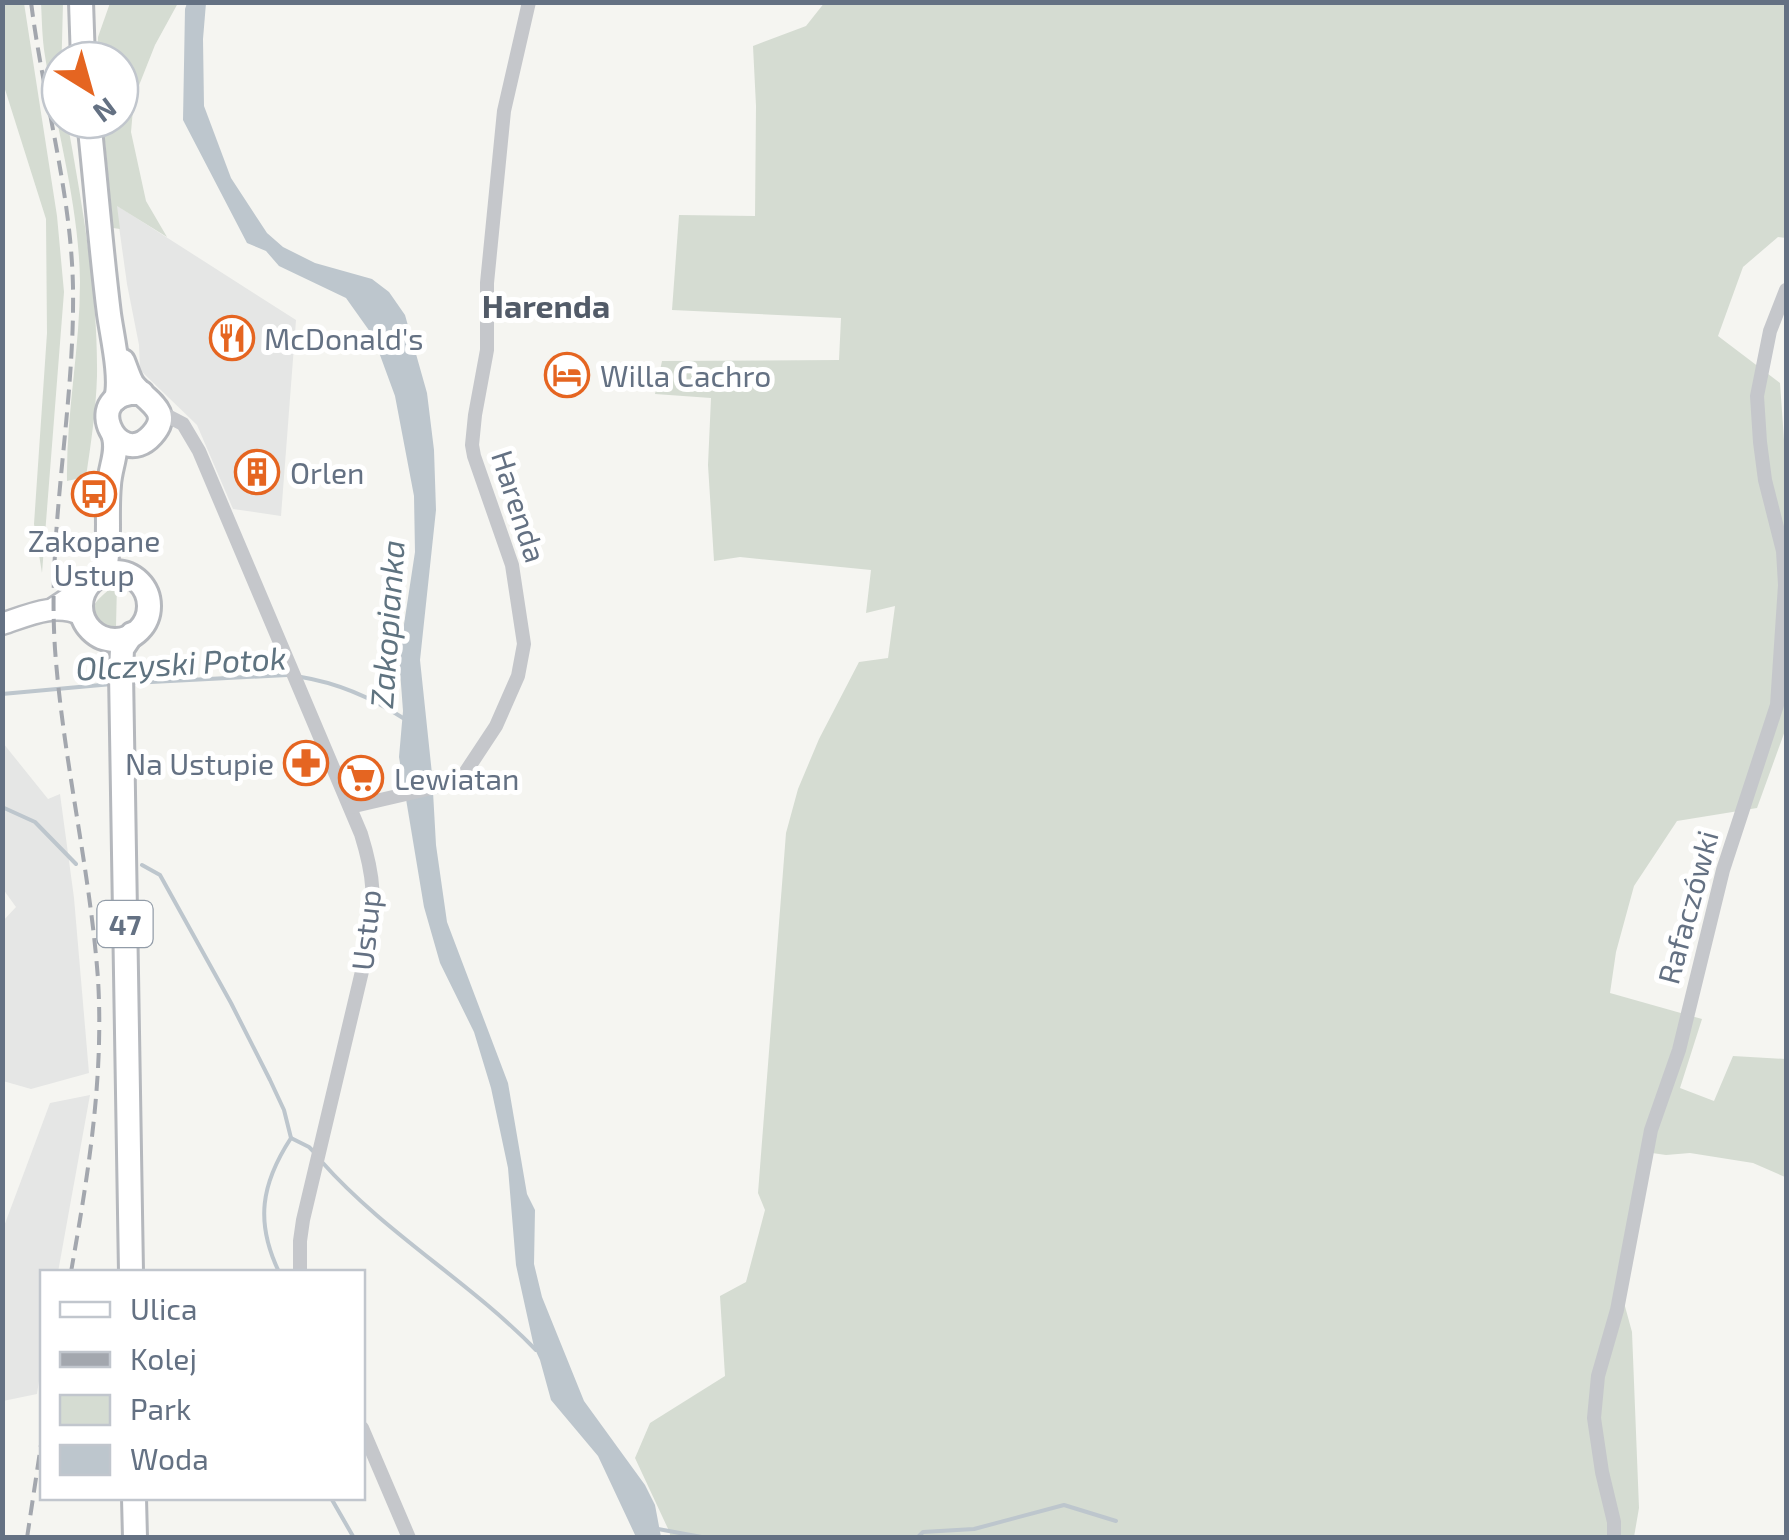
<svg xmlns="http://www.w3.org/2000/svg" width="1789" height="1540" viewBox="0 0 1789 1540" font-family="'Exo 2',sans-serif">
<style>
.built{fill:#e5e6e5}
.green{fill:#d5dcd2}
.water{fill:#bdc6cd}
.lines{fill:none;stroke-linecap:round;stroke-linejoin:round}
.stream{stroke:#bdc6cd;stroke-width:4}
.secondary-casing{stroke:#b7babf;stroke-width:25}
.primary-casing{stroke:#b5b8bd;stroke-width:28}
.street{stroke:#c5c7cb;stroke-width:14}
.secondary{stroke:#fff;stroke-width:20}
.primary{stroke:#fff;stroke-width:22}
.rail{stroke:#a3a7ae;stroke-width:4;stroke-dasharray:15 8;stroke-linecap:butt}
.labels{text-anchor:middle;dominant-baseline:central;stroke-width:10;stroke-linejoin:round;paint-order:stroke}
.shield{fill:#fff;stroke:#929ca8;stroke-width:2.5}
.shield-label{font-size:28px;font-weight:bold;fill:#647183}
.poi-label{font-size:30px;fill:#647183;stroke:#fff;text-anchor:start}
.street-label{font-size:30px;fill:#647183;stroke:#fff}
.neighbourhood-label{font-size:32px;font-weight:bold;fill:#525b68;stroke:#fff}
.water-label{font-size:32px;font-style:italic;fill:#5f7380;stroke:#fff}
</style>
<rect width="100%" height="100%" fill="#f5f5f1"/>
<!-- built -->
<g class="built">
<polygon points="116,205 296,320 281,516 233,509 197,425 140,370 139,345 127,284"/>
<polygon points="3,743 48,799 60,794 74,898 89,1073 31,1089 3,1081 3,921 16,907 3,889"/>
<polygon points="90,1095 58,1272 42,1272 42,1361 37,1394 3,1401 3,1229 50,1103"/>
</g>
<!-- green -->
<g class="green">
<polygon points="825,2 1786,3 1786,238 1778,237 1743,267 1718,336 1780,383 1786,468 1786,728 1757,808 1677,821 1634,886 1616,952 1610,993 1702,1019 1680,1088 1714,1101 1733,1056 1786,1059 1786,1175 1785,1177 1753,1163 1690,1153 1666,1155 1645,1152 1620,1288 1632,1332 1639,1508 1634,1537 670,1537 670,1533 635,1458 650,1423 725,1376 720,1296 746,1282 765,1210 758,1193 786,833 798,789 819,739 859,662 888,658 895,606 866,613 871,570 740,557 714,561 708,465 711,398 655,394 662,361 839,360 841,318 672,310 679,215 755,216 756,106 753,46 806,26"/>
<polygon points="2,3 24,3 57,216 64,292 42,573 34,524 47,333 46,219 3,83"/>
<path d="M41,3H63L60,120H67C82,204 98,290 97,376C96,410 91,443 86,477L67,481C66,414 80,349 80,282C79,205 57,132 45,56C42,38 42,20 41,3Z"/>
<polygon points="110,3 178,3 155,45 134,98 131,132 146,201 167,237 117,206 120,229 113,228 103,120 120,120 120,60 97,60 98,37"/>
<path d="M115,582L117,583L116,627L112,633C98,629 86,615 97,601C103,594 110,590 115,582Z"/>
</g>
<!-- water -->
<polygon class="water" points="187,3 206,3 203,39 204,106 231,178 267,233 283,247 315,263 372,279 389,292 405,315 427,393 434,450 436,510 420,660 432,774 436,845 447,922 508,1083 527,1194 535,1210 534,1264 542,1297 584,1401 645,1485 655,1505 661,1537 636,1537 598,1456 551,1400 540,1360 534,1347 516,1265 508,1168 491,1088 474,1032 440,963 424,907 399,757 403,711 399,657 415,552 414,496 395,396 373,336 346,298 279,266 266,251 247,243 183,120 185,9"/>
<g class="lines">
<!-- stream -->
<g class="stream">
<path d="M301,677C338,683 372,698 403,718"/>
<polyline points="132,683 287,675"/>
<polyline points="2,694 112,684"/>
<polyline points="2,807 35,822 76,864"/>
<polyline points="142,865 160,875 231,1003 270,1080 284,1110 291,1138 309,1147 316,1154"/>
<path d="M322,1162C385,1233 470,1282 536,1350"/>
<path d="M279,1272C255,1222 261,1184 291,1138"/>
<polyline points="331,1498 354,1538"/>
<polyline points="658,1529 707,1538"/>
<polyline points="917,1538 923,1532 974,1529 1064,1505 1116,1521"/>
</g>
<defs>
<g id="secondary">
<polyline points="54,608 90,584"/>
<path d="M2,624C29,615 55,602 82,615"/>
</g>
<g id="primary">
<polyline points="81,2 83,60"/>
<path d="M89,120C96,185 101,250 109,314C112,336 122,378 116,399"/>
<path d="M123,361C126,368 128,376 132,383C142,399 175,410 152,435C117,474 77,389 142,393"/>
<circle cx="115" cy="606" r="34"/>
<path d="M104,574C111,545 106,514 109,485C110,467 118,454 114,437"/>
<polyline points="131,1272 121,673 122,649 132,634"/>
<polyline points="134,1498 135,1538"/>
</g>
</defs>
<!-- secondary casing -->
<use href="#secondary" class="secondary-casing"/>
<!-- primary casing -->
<use href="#primary" class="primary-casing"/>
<!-- street -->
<g class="street">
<path d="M158,411L183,424L199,451L361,834C375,879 375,899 368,946L303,1220L300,1241V1272"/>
<polyline points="350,807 449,784 463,776 496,726 518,676 524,644 512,565 474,456 472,445 475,415 487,350 487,283 504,111 529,2"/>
<polyline points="362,1428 409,1538"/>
<polyline points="1614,1538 1614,1522 1602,1472 1594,1418 1598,1376 1617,1310 1651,1130 1679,1050 1723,870 1777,705 1785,585 1783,551 1765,480 1760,442 1757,396 1770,331 1786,290"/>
</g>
<!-- secondary -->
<use href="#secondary" class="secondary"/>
<!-- primary -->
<use href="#primary" class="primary"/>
<!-- rail -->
<g class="rail">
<path d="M31,2C43,98 71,190 73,287C75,408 47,528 55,649C63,760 90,869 98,979C104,1079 88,1175 71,1272"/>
<polyline points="27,1538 42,1438"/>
</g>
</g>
<!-- icons -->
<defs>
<symbol id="restaurant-ring" viewBox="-11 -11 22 22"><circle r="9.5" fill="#fff" stroke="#e56521" stroke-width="1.5"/><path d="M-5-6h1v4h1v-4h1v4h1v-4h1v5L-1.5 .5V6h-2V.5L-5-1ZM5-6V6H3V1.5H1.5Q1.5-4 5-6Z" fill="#e56521"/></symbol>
<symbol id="hotel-ring" viewBox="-11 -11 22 22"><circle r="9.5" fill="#fff" stroke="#e56521" stroke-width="1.5"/><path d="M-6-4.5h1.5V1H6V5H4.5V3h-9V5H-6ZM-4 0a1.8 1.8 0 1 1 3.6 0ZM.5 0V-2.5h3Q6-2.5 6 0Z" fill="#e56521"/></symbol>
<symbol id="building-ring" viewBox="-11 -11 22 22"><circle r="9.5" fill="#fff" stroke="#e56521" stroke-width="1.5"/><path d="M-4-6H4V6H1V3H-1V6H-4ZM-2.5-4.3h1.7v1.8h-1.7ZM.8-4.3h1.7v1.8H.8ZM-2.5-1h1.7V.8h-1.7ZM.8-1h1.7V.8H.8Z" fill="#e56521"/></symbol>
<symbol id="bus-ring" viewBox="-11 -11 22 22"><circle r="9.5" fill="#fff" stroke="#e56521" stroke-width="1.5"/><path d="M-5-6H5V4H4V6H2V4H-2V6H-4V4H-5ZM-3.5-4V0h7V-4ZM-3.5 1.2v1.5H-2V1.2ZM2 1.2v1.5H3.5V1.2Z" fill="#e56521"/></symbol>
<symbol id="pharmacy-ring" viewBox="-11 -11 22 22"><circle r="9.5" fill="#fff" stroke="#e56521" stroke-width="1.5"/><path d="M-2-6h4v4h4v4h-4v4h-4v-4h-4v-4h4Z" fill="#e56521"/></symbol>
<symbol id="supermarket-ring" viewBox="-11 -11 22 22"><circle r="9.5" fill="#fff" stroke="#e56521" stroke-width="1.5"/><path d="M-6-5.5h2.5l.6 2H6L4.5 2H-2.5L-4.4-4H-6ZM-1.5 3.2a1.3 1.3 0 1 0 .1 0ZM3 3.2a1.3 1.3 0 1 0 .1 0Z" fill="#e56521"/></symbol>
</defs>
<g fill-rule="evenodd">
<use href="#restaurant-ring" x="207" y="313" width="50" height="50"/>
<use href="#hotel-ring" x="542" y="350" width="50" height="50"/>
<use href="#building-ring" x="232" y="447" width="50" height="50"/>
<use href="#bus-ring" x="69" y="469" width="50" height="50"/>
<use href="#pharmacy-ring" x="281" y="738" width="50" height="50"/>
<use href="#supermarket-ring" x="336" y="753" width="50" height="50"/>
</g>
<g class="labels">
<!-- shield labels -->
<rect class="shield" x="97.5" y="901" width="55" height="46" rx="8"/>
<g class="shield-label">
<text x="125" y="924">47</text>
</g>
<!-- poi labels -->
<g class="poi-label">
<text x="264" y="338">McDonald's</text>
<text x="600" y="375">Willa Cachro</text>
<text x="290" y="472">Orlen</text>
<text x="94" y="540" text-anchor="middle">Zakopane<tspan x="94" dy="34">Ustup</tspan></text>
<text x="274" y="763" text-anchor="end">Na Ustupie</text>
<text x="394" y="778">Lewiatan</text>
</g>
<!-- street labels -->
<g class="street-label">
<text transform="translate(520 506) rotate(72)">Harenda</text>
<text transform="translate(1687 907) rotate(-75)">Rafaczówki</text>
<text transform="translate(365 930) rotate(-84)">Ustup</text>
</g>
<!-- neighbourhood labels -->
<g class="neighbourhood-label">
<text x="546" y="305">Harenda</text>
</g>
<!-- water labels -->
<g class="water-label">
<text transform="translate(386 624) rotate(-86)">Zakopianka</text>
<text transform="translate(181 662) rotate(-3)">Olczyski Potok</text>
</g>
</g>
<!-- border -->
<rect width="1789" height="1540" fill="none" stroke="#647183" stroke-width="10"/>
<!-- legend -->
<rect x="40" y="1270" width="325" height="230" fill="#ffffff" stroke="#c1c6cd" stroke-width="2.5"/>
<rect x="60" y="1302" width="50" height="15" fill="#ffffff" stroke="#c1c6cd" stroke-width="2.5"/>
<text x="130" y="1320" font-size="30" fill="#647183">Ulica</text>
<rect x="60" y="1352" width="50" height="15" fill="#a3a7ae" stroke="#c1c6cd" stroke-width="2.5"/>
<text x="130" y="1370" font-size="30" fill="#647183">Kolej</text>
<rect x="60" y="1395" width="50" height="30" fill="#d5dcd2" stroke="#c1c6cd" stroke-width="2.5"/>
<text x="130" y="1420" font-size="30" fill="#647183">Park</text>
<rect x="60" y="1445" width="50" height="30" fill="#bdc6cd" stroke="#c1c6cd" stroke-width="2.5"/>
<text x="130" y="1470" font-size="30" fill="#647183">Woda</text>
<!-- north arrow -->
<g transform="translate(90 90) rotate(143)"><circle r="48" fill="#ffffff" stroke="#c1c6cd" stroke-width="2.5"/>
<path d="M0-8L18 38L0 25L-18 38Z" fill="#e56521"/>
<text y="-15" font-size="28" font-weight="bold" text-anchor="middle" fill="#647183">N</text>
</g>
</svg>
